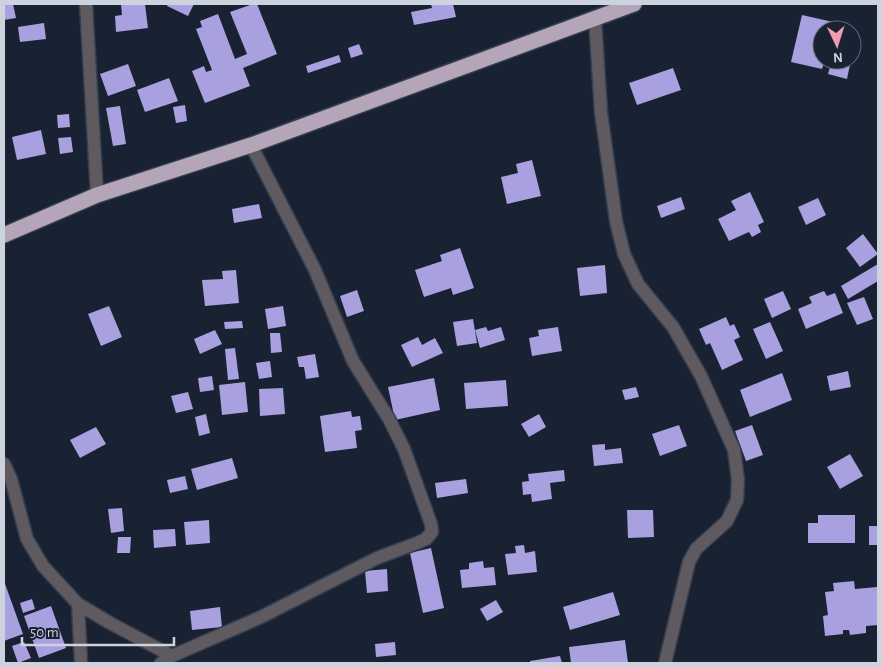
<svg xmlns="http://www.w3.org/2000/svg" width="882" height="667" viewBox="0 0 882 667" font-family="'Alegreya Sans',sans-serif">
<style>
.building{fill:#a9a0e0}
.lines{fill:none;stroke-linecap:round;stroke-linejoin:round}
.street-casing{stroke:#363e4e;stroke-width:15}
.highway-casing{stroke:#363e4e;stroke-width:18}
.street{stroke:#5f5960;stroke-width:12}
.highway{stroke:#b4a5b8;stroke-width:15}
</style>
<rect width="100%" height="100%" fill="#192232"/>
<!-- building -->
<g class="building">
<polygon points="4,4 13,4 16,18 4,20"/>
<polygon points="121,4 145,4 148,28 116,32 115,16 122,15"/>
<polygon points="168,4 194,4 188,16 167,6"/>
<polygon points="253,4 257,4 277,54 243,68 250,86 205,103 192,71 204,66 206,72 212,70 196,29 202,27 200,21 218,14 235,59 247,54 230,12"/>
<polygon points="431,4 453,4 456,17 414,25 411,12 432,8"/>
<polygon points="802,15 833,22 832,30 822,30 822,60 825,60 822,69 791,62"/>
<polygon points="44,23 46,39 20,42 18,27"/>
<polygon points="359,44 363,54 351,58 348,48"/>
<polygon points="339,55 341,62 308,73 306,66"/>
<polygon points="832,60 851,60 847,79 828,74"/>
<polygon points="128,64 136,86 108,96 100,74"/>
<polygon points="673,68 681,90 637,105 629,83"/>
<polygon points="169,78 178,101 145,112 137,90"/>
<polygon points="185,105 187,121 176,123 173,107"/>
<polygon points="120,106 126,144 113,146 106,108"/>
<polygon points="69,114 70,127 58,128 57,115"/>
<polygon points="41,130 46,154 17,160 12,137"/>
<polygon points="71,137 73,152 60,154 58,138"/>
<polygon points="532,160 541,196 507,204 501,177 518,173 516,164"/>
<polygon points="750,192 764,222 758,225 761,232 752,237 749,232 729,241 718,219 736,210 731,201"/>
<polygon points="681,197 685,209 661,218 657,206"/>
<polygon points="818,198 826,215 806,225 798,207"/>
<polygon points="259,204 262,218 234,223 232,209"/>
<polygon points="863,234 878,254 860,267 846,248"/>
<polygon points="460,248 474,288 453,295 451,288 424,297 415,270 442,261 440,255"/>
<polygon points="878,264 878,281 848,299 841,286"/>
<polygon points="605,265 607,293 580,296 577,268"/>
<polygon points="236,270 239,303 205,306 202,280 223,279 222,271"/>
<polygon points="357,290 364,311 347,317 340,296"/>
<polygon points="783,291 791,309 772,318 764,299"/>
<polygon points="824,291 827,296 835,293 843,313 806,329 798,309 812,303 809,297"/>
<polygon points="864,297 873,319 857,325 847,303"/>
<polygon points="109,306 122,337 101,346 88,314"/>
<polygon points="283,306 286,326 268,329 265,309"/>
<polygon points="726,317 730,326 734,324 740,337 734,340 743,360 722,370 710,343 706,345 699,329"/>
<polygon points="473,319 477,343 457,346 453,322"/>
<polygon points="242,321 243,328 225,329 224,322"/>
<polygon points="770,322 783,351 766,359 753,329"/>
<polygon points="486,327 488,331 501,327 505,340 480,348 475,330"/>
<polygon points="558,327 562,351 532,356 529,338 539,336 538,330"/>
<polygon points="215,330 222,344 200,354 194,339"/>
<polygon points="270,333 280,333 282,352 271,353"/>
<polygon points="418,337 422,345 435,338 443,353 412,367 401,345"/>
<polygon points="235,348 239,379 228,380 225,349"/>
<polygon points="315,354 319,377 306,379 304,367 299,367 297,357"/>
<polygon points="270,361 272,377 259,379 256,363"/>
<polygon points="848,371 851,387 830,391 827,376"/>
<polygon points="782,373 792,400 750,417 740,390"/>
<polygon points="212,376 214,390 200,392 198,378"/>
<polygon points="434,378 440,410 395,420 388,387"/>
<polygon points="506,380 508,406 466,409 464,383"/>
<polygon points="245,382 248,412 222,415 219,385"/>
<polygon points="636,387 639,397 625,400 622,390"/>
<polygon points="283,388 285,414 260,416 259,389"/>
<polygon points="188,392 193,409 176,413 171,396"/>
<polygon points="351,411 352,417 360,416 362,430 355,431 357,448 325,452 320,416"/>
<polygon points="206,414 210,433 199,436 195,417"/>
<polygon points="539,414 546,427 529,437 521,424"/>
<polygon points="679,425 687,446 660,456 652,434"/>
<polygon points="752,425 763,455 746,461 735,431"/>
<polygon points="96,427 106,444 80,458 70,440"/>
<polygon points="605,444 605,450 621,448 623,463 594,466 592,445"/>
<polygon points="850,454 863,476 840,489 827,467"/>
<polygon points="232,458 238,478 197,490 191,469"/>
<polygon points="564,470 565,481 550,483 552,499 532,502 531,494 523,495 522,482 529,481 528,474"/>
<polygon points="185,476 188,489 170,493 167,480"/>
<polygon points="466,479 468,493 437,498 435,483"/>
<polygon points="122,508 124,531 111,533 108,509"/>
<polygon points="627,510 653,510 654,537 628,538"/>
<polygon points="818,515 855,515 855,543 808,543 808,523 818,523"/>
<polygon points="209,520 210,543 186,545 184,522"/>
<rect x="869" y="526" width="9" height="19"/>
<polygon points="175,529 176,546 154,548 153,530"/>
<polygon points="118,537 131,537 130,553 117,553"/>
<polygon points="524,545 525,553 535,551 537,572 508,575 505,554 516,553 515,546"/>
<polygon points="431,548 444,608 423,613 410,553"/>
<polygon points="483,561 484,568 494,567 496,585 462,588 460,570 469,569 469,563"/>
<polygon points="387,569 388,591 367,593 365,571"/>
<polygon points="4,581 23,634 4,641"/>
<polygon points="854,581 855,589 877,587 878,625 866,626 866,633 850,635 849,630 843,630 843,634 825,636 823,616 828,615 825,592 834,591 833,583"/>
<polygon points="613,592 620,615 570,630 563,607"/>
<polygon points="32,599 35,609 23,613 20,603"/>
<polygon points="496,600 503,612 487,621 480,609"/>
<polygon points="51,606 66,648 39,658 24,616"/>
<polygon points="220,607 222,627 192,630 190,611"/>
<polygon points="625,640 628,663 571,663 569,647"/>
<polygon points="24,642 31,658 18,663 12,646"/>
<polygon points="395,642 396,655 376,657 375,644"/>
<polygon points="560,656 562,663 530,663 530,661"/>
</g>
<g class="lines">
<defs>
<g id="street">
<polyline points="86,4 97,195"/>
<polyline points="595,19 601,112 616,221 624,254 638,284 673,327 701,376 734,450 738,480 737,500 727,521 696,549 689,562 665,663"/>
<polyline points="4,464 11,479 27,539 43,566 78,604 110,623 172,656"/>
<polyline points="78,604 81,663"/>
<polyline points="161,663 172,656 261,617 377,558 417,543 426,539 432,532 431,524 404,449 389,419 353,361 315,270 251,145"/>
</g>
<polyline id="highway" points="4,235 97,195 251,145 634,4"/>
</defs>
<!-- street casing -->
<use href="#street" class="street-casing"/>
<!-- highway casing -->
<use href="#highway" class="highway-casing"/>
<!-- street -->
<use href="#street" class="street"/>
<!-- highway -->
<use href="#highway" class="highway"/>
</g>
<!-- border -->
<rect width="882" height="667" fill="none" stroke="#cdd3de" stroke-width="10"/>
<!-- north arrow -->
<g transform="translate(837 45) rotate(176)"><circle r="24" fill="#192232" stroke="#616977"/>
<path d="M0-4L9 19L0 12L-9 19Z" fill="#f29ab0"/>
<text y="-8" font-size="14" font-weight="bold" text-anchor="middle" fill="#cdd3de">N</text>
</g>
<!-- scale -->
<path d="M22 637v8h152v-8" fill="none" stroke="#cdd3de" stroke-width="2.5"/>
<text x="30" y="637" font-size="15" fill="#cdd3de" stroke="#192232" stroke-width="4" paint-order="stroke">50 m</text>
</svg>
